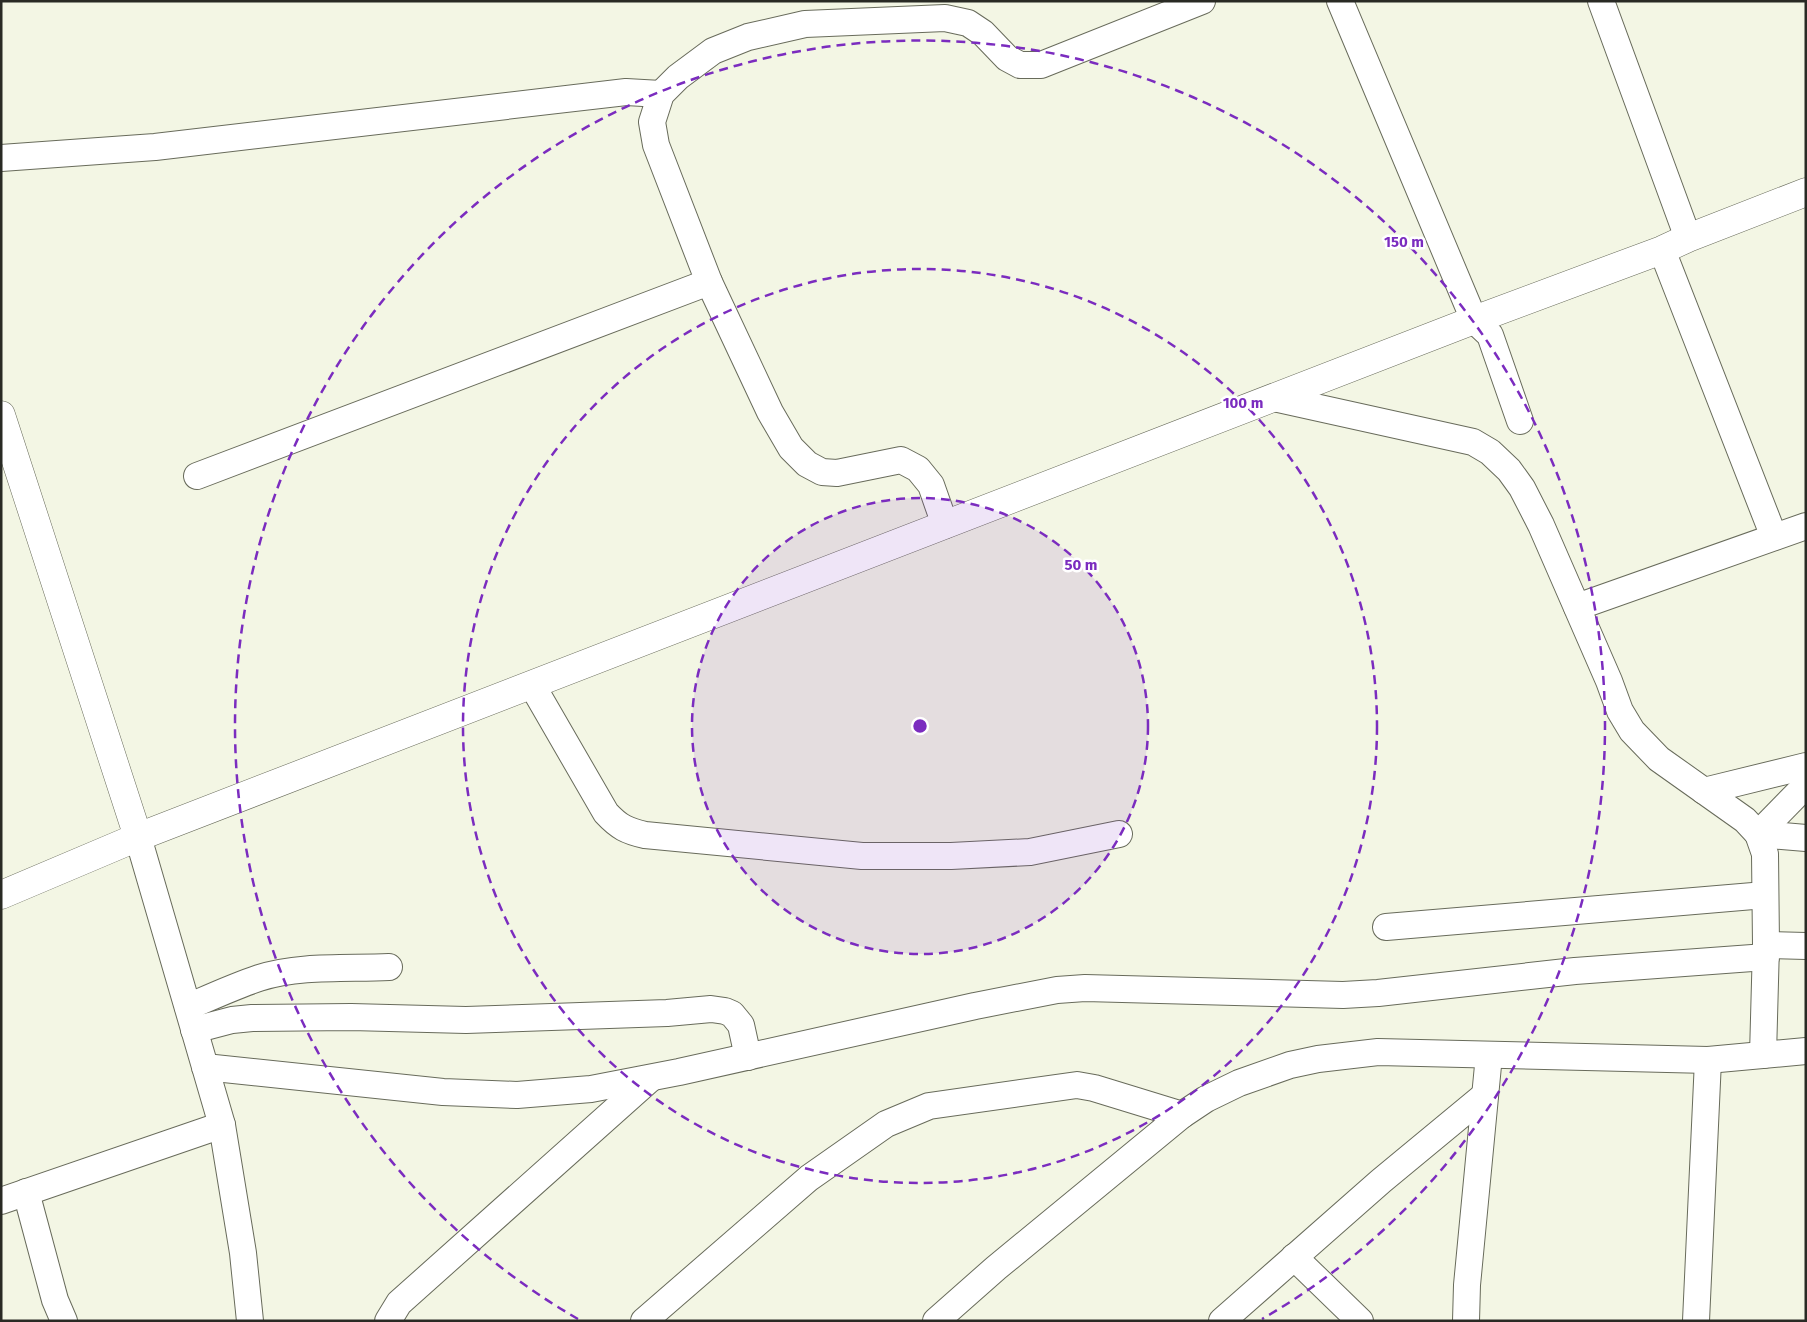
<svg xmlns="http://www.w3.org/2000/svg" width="1807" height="1322" viewBox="0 0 1807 1322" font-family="'Fira Sans',sans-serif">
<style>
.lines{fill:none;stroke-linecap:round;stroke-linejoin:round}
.street-casing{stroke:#686b5b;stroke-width:28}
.secondary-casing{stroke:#686b5b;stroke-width:29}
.street{stroke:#fff;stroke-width:26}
.secondary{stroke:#fff;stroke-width:28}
.ring{fill:none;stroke:#7b2cbf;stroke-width:2.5;stroke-dasharray:9 6}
.centre{fill:#7b2cbf;stroke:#fff;stroke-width:2.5}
.ring-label{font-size:15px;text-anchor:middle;font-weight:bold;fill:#7b2cbf;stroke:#fff;stroke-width:5;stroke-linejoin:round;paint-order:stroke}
</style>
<rect width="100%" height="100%" fill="#f3f6e4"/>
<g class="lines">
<defs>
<g id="street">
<polyline points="1340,1 1474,320 1490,335 1520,421"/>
<polyline points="1601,1 1688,238"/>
<polyline points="1,158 155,147 626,92 661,94"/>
<polyline points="1662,250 1774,537"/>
<polyline points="1274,398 1473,442 1490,452 1509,470 1522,488 1541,525 1609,681 1620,711 1632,731 1659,759 1745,820 1758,834 1765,854 1766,945 1763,1055"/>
<polyline points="197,476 709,282"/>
<polyline points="945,525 931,485 918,469 901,460 837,473 822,472 807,464 791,448 770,412 709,282 656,145 652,122 661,94 678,77 713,51 748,37 805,24 945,18 968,23 983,33 1007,58 1020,65 1041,65 1202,1"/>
<polyline points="1577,607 1806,526"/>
<path d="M532,685L606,813C619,827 627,831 645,835L862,856H951L1030,852L1119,834"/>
<polyline points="1704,791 1806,766"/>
<polyline points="1758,834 1806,785"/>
<polyline points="1758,834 1806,838"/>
<polyline points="138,837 222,1125 243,1253 250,1321"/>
<polyline points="1386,927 1765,895"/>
<polyline points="1766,945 1806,946"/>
<path d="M188,1007C211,997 235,986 259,978C300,965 347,969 389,967"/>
<polyline points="194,1030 232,1020 252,1018 351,1017 466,1020 667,1013 711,1009 725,1011 732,1014 741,1025 748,1057"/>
<polyline points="205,1067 443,1092 517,1095 591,1089 679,1072 975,1006 1057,990 1085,988 1343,995 1378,993 1575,971 1766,957"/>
<polyline points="26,1192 55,1300 64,1321"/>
<polyline points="1,1201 222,1125"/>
<polyline points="1294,1257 1360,1321"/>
<polyline points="388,1321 399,1303 651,1078"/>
<polyline points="644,1321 809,1178 886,1124 929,1106 1077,1085 1094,1088 1182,1115 1206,1099 1239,1083 1290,1065 1318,1059 1378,1052 1708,1060 1806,1051"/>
<polyline points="936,1321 996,1268 1182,1115"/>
<polyline points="1222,1321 1381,1181 1485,1095"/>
<polyline points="1466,1321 1467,1285 1489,1055"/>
<polyline points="1696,1321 1708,1060"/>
</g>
<g id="secondary">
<polyline points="1,415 138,837"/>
<polyline points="1,895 138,837 1474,320 1662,250 1688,238 1806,192"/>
</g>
</defs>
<!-- street casing -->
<use href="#street" class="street-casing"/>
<!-- secondary casing -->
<use href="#secondary" class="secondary-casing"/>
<!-- street -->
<use href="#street" class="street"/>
<!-- secondary -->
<use href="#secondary" class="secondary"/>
</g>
<!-- distance rings -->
<circle cx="920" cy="726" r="228" fill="#7b2cbf" fill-opacity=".12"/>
<g class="ring">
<circle cx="920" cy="726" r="228"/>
<circle cx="920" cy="726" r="457"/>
<path d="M578 1319A685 685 0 1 1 1262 1319"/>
</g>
<circle cx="920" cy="726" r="8" class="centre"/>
<g class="ring-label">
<text x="1404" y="247">150 m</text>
<text x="1243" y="408">100 m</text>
<text x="1081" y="570">50 m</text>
</g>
<!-- border -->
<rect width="1807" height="1322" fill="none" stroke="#292a24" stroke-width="5"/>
</svg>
